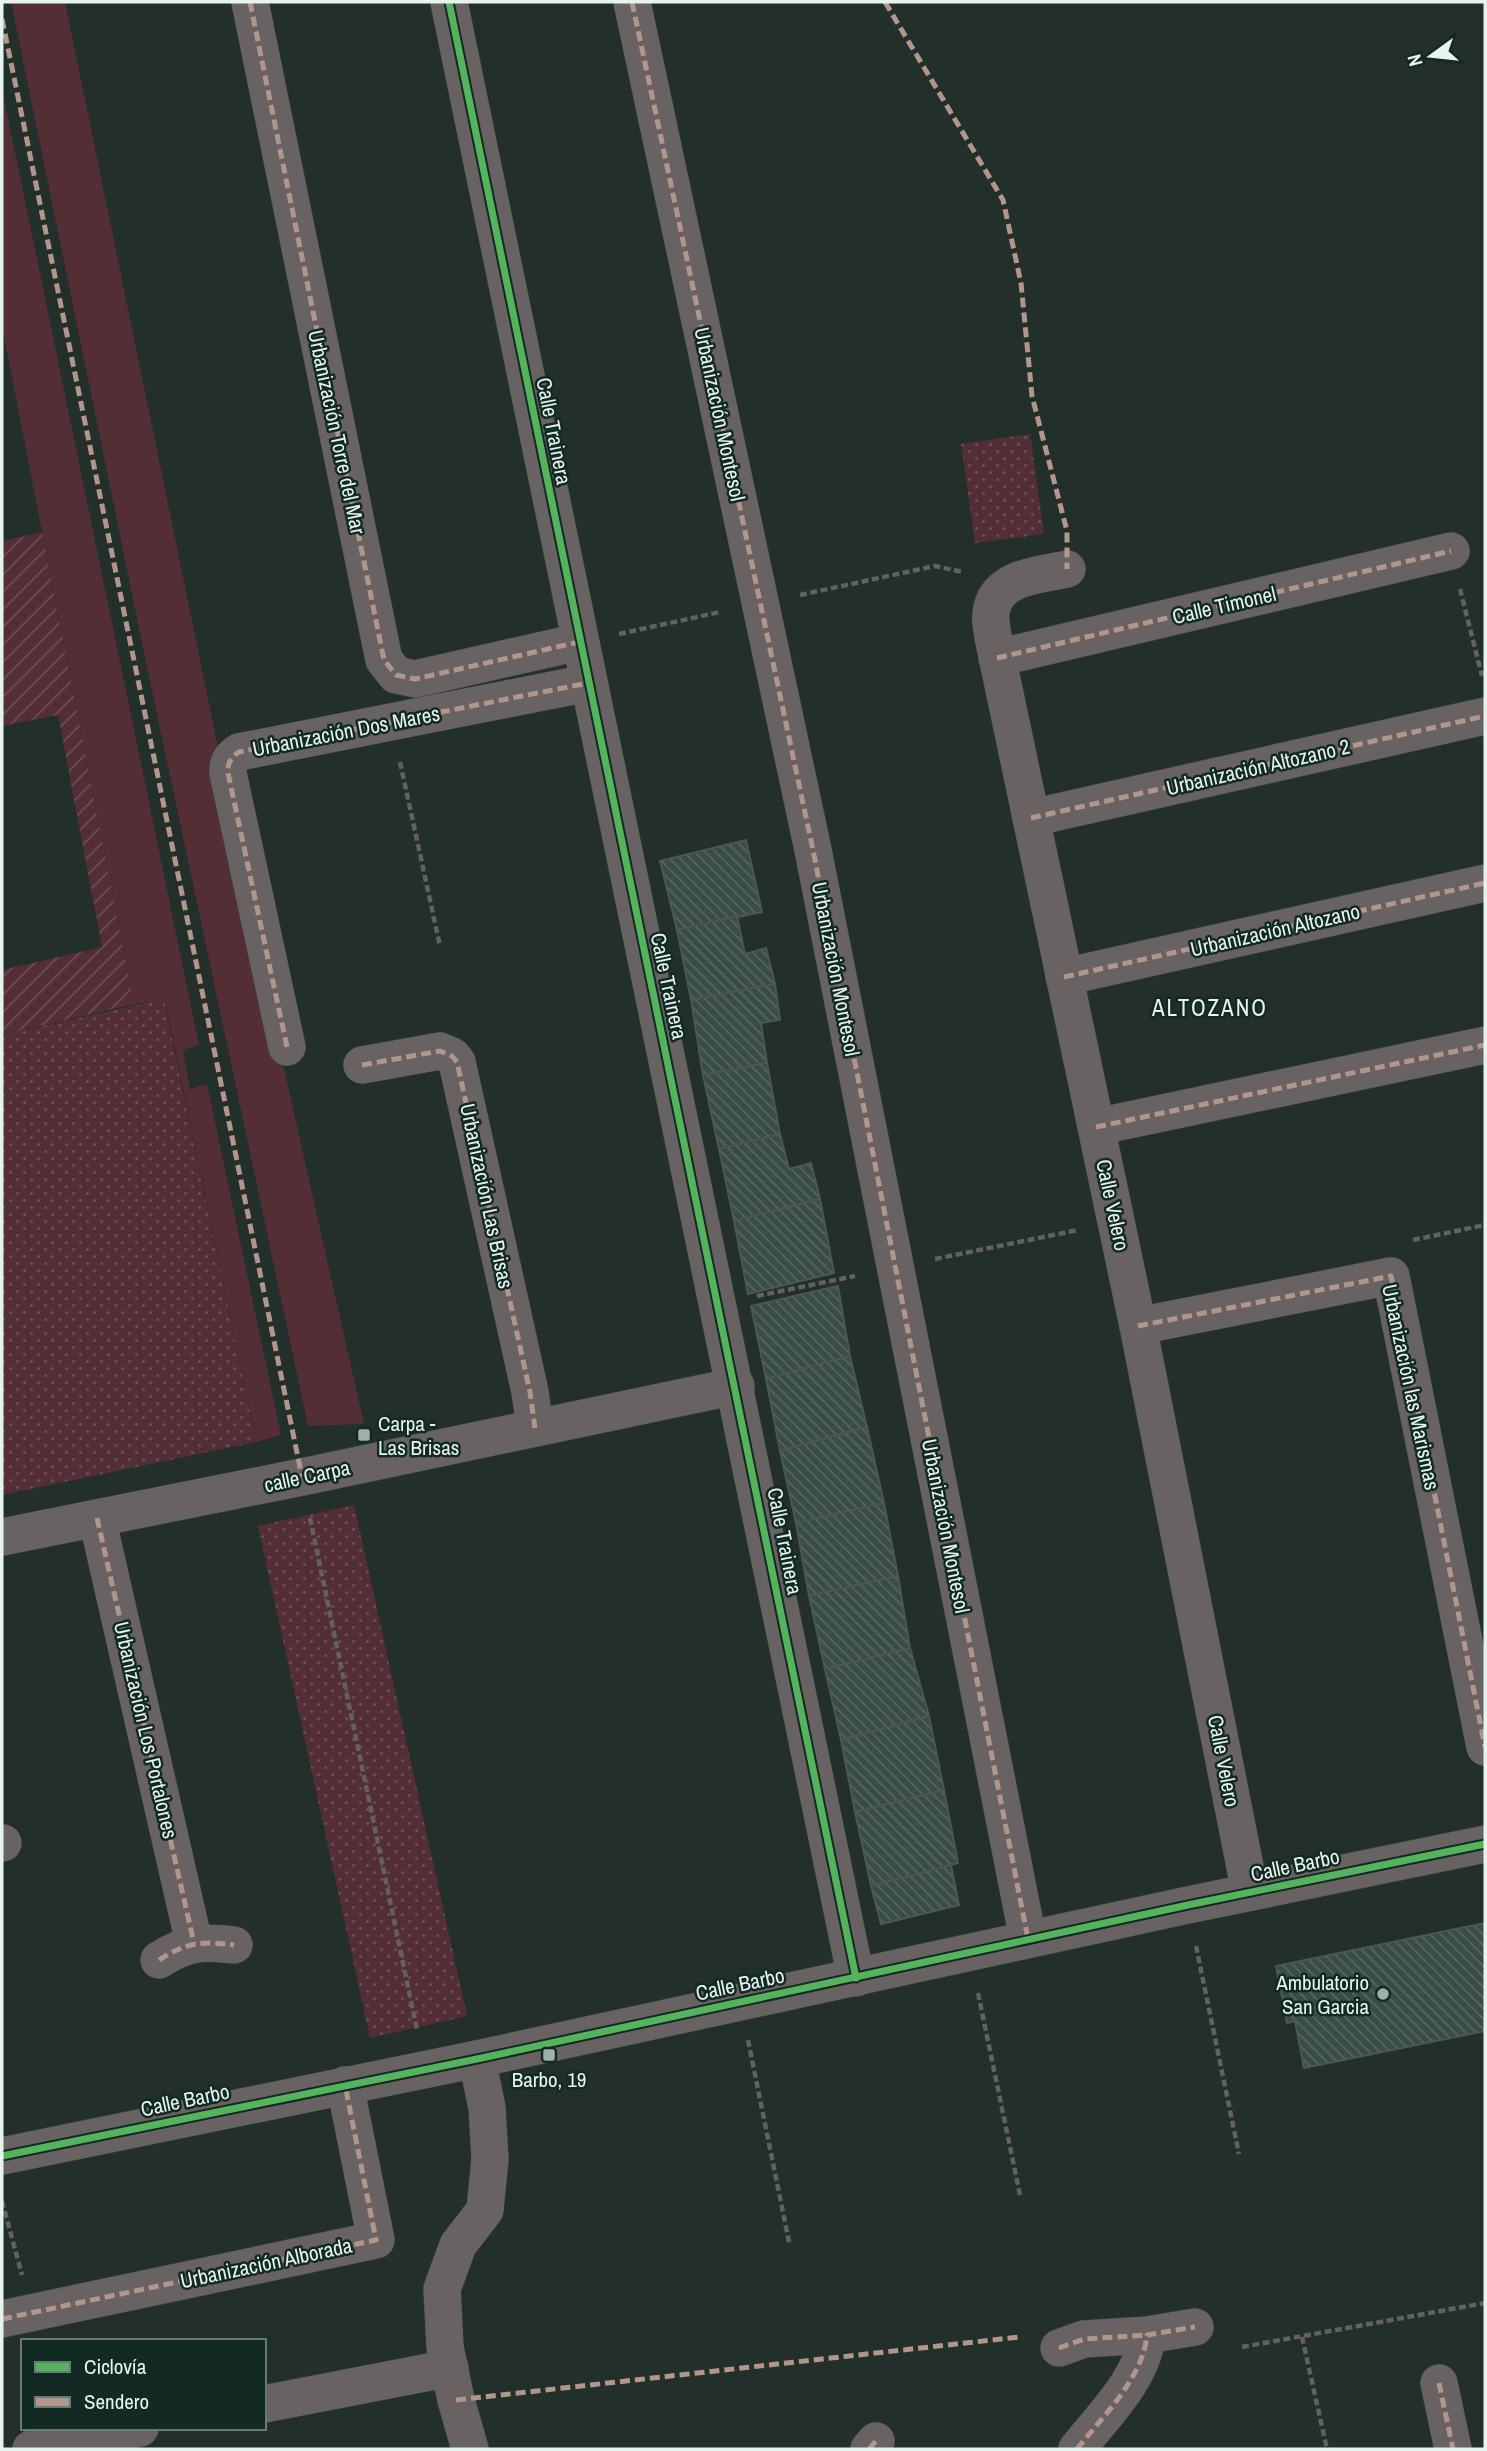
<svg xmlns="http://www.w3.org/2000/svg" width="1487" height="2451" viewBox="0 0 1487 2451" font-family="'Archivo Narrow',sans-serif">
<style>
.grass{fill:#542e35}
.park{fill:url(#park-dots)}
.garden{fill:url(#garden-furrows)}
.building{fill:url(#building-back-hatch);stroke:#4c5754;stroke-width:2}
.lines{fill:none;stroke-linecap:round;stroke-linejoin:round}
.street-casing{stroke:#3e4a46;stroke-width:38}
.path{stroke:#626161;stroke-width:4.5;stroke-dasharray:7 3.5;stroke-linecap:butt}
.street{stroke:#686263;stroke-width:37}
.quiet{stroke:#b2968c;stroke-width:5;stroke-dasharray:10 5;stroke-linecap:butt}
.cycleway-casing{stroke:#132a24;stroke-width:11}
.cycleway{stroke:#56b35d;stroke-width:7}
.poi-dot{fill:#a1afaa;stroke:#132a24;stroke-width:2.5}
.labels{text-anchor:middle;dominant-baseline:central;stroke-width:5;stroke-linejoin:round;paint-order:stroke}
.street-label{font-size:21px;fill:#e6f4ef;stroke:#132a24}
.poi-label{font-size:21px;fill:#e6f4ef;stroke:#132a24;text-anchor:start}
.neighbourhood-label{font-size:23px;letter-spacing:2px;fill:#e6f4ef;stroke:#132a24}
</style>
<defs>
<pattern id="park-dots" width="8" height="8" patternUnits="userSpaceOnUse" patternTransform="scale(1.75)"><rect width="8" height="8" fill="#542e35"/><path d="M2 2h.1M6 6h.1" fill="none" stroke="#6d4d53" stroke-width="1.8" stroke-linecap="round"/></pattern>
<pattern id="garden-furrows" width="10" height="10" patternUnits="userSpaceOnUse" patternTransform="scale(1.75)"><rect width="10" height="10" fill="#542e35"/><path d="M-1 1l2-2M0 10L10 0M9 11l2-2" fill="none" stroke="#6d4d53"/></pattern>
<pattern id="building-back-hatch" width="6" height="6" patternUnits="userSpaceOnUse" patternTransform="scale(1.75)"><rect width="6" height="6" fill="#394c47"/><path d="M-1 5l2 2M0 0l6 6M5-1l2 2" fill="none" stroke="#566662"/></pattern>
</defs>
<rect width="100%" height="100%" fill="#222f2b"/>
<!-- grass -->
<g class="grass">
<polygon points="11,2 65,2 283,1064 364,1424 308,1426 144,653"/>
<polygon points="2,89 199,1045 183,1050 190,1089 207,1084 281,1435 256,1442 165,1000 134,1004 2,326"/>
</g>
<!-- park -->
<g class="park">
<polygon points="1030,434 1044,534 975,543 961,444"/>
<polygon points="164,999 256,1442 2,1495 2,1035"/>
<polygon points="354,1505 467,2016 370,2038 258,1526"/>
</g>
<!-- garden -->
<polygon class="garden" points="42,532 134,1004 2,1035 2,970 102,947 58,715 2,726 2,541"/>
<!-- building -->
<g class="building">
<polygon points="746,840 762,912 677,930 660,861"/>
<polygon points="737,916 745,954 766,948 775,984 691,1000 677,930"/>
<polygon points="775,984 780,1020 761,1023 767,1063 703,1075 691,1000"/>
<polygon points="767,1063 780,1134 719,1149 703,1075"/>
<polygon points="780,1134 789,1169 811,1163 820,1199 734,1221 719,1149"/>
<polygon points="820,1199 834,1273 748,1294 734,1221"/>
<polygon points="838,1286 850,1356 766,1379 751,1306"/>
<polygon points="850,1356 867,1427 780,1451 766,1379"/>
<polygon points="867,1427 884,1503 796,1523 780,1451"/>
<polygon points="884,1503 898,1576 809,1596 796,1523"/>
<polygon points="898,1576 910,1648 825,1669 809,1596"/>
<polygon points="910,1648 929,1716 841,1740 825,1669"/>
<polygon points="929,1716 944,1790 855,1812 841,1740"/>
<polygon points="944,1790 958,1863 871,1886 855,1812"/>
<polygon points="951,1865 959,1905 881,1924 871,1886"/>
<polygon points="1485,1923 1485,2031 1304,2068 1295,2021 1287,2023 1276,1966"/>
</g>
<g class="lines">
<defs>
<g id="street">
<polyline points="250,2 384,660 396,675 415,679 579,642"/>
<path d="M449,2C583,661 722,1319 856,1978"/>
<polyline points="632,2 813,850 1028,1939"/>
<path d="M1067,569C1041,575 999,576 992,608C989,617 992,628 993,637L1138,1326L1250,1892"/>
<polyline points="997,658 1451,551"/>
<polyline points="1031,818 1485,716"/>
<polyline points="1064,977 1485,883"/>
<path d="M287,1047L228,773C227,764 231,757 239,752L588,683"/>
<polyline points="362,1065 440,1051 452,1056 457,1062 530,1392 535,1428"/>
<polyline points="1096,1127 1485,1045"/>
<polyline points="1138,1326 1391,1276 1485,1747"/>
<polyline points="97,1518 194,1943"/>
<polyline points="2,1537 302,1477 736,1386"/>
<polyline points="2,1843 3,1843"/>
<path d="M159,1960C187,1942 202,1941 234,1945"/>
<polyline points="2,2156 477,2059 1188,1905 1485,1844"/>
<polyline points="2,2319 376,2240 345,2085"/>
<polyline points="1059,2348 1084,2339 1147,2335"/>
<polyline points="1439,2383 1453,2449"/>
<polyline points="264,2404 450,2368"/>
<polyline points="31,2449 140,2428"/>
<polyline points="470,2449 456,2400 445,2347 442,2289 458,2245 485,2210 490,2159 487,2108 477,2059"/>
<polyline points="869,2449 876,2441"/>
<path d="M1077,2449C1103,2416 1143,2378 1147,2335L1195,2327"/>
</g>
</defs>
<!-- street casing -->
<use href="#street" class="street-casing"/>
<!-- path -->
<g class="path">
<polyline points="1460,589 1482,676"/>
<polyline points="800,595 935,566 963,572"/>
<polyline points="619,634 720,612"/>
<polyline points="400,762 440,946"/>
<polyline points="1413,1240 1485,1225"/>
<polyline points="935,1259 1078,1230"/>
<polyline points="757,1296 855,1276"/>
<polyline points="310,1518 417,2030"/>
<polyline points="1196,1946 1239,2154"/>
<polyline points="978,1993 1020,2195"/>
<polyline points="748,2040 789,2242"/>
<polyline points="2,2201 22,2275"/>
<polyline points="1302,2337 1327,2449"/>
<polyline points="1242,2347 1485,2303"/>
</g>
<!-- street -->
<use href="#street" class="street"/>
<!-- quiet -->
<g class="quiet">
<polyline points="250,2 384,660 396,675 415,679 579,642"/>
<polyline points="632,2 813,850 1028,1939"/>
<polyline points="885,2 1003,200 1021,283 1032,396 1067,531 1067,569"/>
<polyline points="2,19 302,1477"/>
<polyline points="997,658 1451,551"/>
<polyline points="1031,818 1485,716"/>
<polyline points="1064,977 1485,883"/>
<path d="M287,1047L228,773C227,764 231,757 239,752L588,683"/>
<polyline points="362,1065 440,1051 452,1056 457,1062 530,1392 535,1428"/>
<polyline points="1096,1127 1485,1045"/>
<polyline points="1138,1326 1391,1276 1485,1747"/>
<polyline points="97,1518 194,1943"/>
<polyline points="2,1843 3,1843"/>
<path d="M159,1960C187,1942 202,1941 234,1945"/>
<polyline points="2,2319 376,2240 345,2085"/>
<polyline points="1059,2348 1084,2339 1147,2335"/>
<polyline points="1439,2383 1453,2449"/>
<polyline points="456,2400 1019,2337"/>
<polyline points="869,2449 876,2441"/>
<path d="M1077,2449C1103,2416 1143,2378 1147,2335L1195,2327"/>
</g>
<defs>
<g id="cycleway">
<path d="M449,2C583,661 722,1319 856,1978"/>
<polyline points="2,2156 477,2059 1188,1905 1485,1844"/>
</g>
</defs>
<!-- cycleway casing -->
<use href="#cycleway" class="cycleway-casing"/>
<!-- cycleway -->
<use href="#cycleway" class="cycleway"/>
</g>
<!-- markers -->
<g class="poi-dot">
<rect x="357" y="1428" width="14" height="14" rx="3.5"/>
<circle cx="1383" cy="1994" r="7"/>
<rect x="542" y="2048" width="14" height="14" rx="3.5"/>
</g>
<g class="labels">
<!-- street labels -->
<g class="street-label">
<text transform="translate(720 414) rotate(78)">Urbanización Montesol</text>
<text transform="translate(554 431) rotate(79)">Calle Trainera</text>
<text transform="translate(337 432) rotate(78)">Urbanización Torre del Mar</text>
<text transform="translate(1224 605) rotate(-13)">Calle Timonel</text>
<text transform="translate(346 731) rotate(-11)">Urbanización Dos Mares</text>
<text transform="translate(1258 767) rotate(-13)">Urbanización Altozano 2</text>
<text transform="translate(1275 930) rotate(-13)">Urbanización Altozano</text>
<text transform="translate(836 969) rotate(79)">Urbanización Montesol</text>
<text transform="translate(669 986) rotate(78)">Calle Trainera</text>
<text transform="translate(487 1196) rotate(78)">Urbanización Las Brisas</text>
<text transform="translate(1113 1205) rotate(78)">Calle Velero</text>
<text transform="translate(1411 1387) rotate(78)">Urbanización las Marismas</text>
<text transform="translate(307 1476) rotate(-12)">calle Carpa</text>
<text transform="translate(946 1526) rotate(79)">Urbanización Montesol</text>
<text transform="translate(785 1541) rotate(79)">Calle Trainera</text>
<text transform="translate(146 1730) rotate(77)">Urbanización Los Portalones</text>
<text transform="translate(1224 1761) rotate(79)">Calle Velero</text>
<text transform="translate(1295 1865) rotate(-12)">Calle Barbo</text>
<text transform="translate(740 1984) rotate(-12)">Calle Barbo</text>
<text transform="translate(185 2100) rotate(-12)">Calle Barbo</text>
<text transform="translate(266 2263) rotate(-12)">Urbanización Alborada</text>
</g>
<!-- poi labels -->
<g class="poi-label">
<text x="378" y="1423">Carpa -<tspan x="378" dy="24">Las Brisas</tspan></text>
<text x="1369" y="1982" text-anchor="end">Ambulatorio<tspan x="1369" dy="24">San Garcia</tspan></text>
<text x="549" y="2079" text-anchor="middle">Barbo, 19</text>
</g>
<!-- neighbourhood labels -->
<g class="neighbourhood-label">
<text x="1210" y="1007">ALTOZANO</text>
</g>
</g>
<!-- border -->
<rect width="1487" height="2451" fill="none" stroke="#e6f4ef" stroke-width="7"/>
<!-- legend -->
<rect x="21" y="2339" width="245" height="91" fill="#132a24" stroke="#677b75" stroke-width="2"/>
<rect x="35" y="2362" width="35" height="10" fill="#56b35d" stroke="#677b75" stroke-width="2"/>
<text x="84" y="2374" font-size="21" fill="#e6f4ef">Ciclovía</text>
<rect x="35" y="2397" width="35" height="10" fill="#b2968c" stroke="#677b75" stroke-width="2"/>
<text x="84" y="2409" font-size="21" fill="#e6f4ef">Sendero</text>
<!-- north arrow -->
<g transform="translate(1431 56) rotate(255)" stroke="#132a24" stroke-width="5" paint-order="stroke">
<path d="M0-5L12 26L0 18L-12 26Z" fill="#e6f4ef"/>
<text y="-10" font-size="19" font-weight="bold" text-anchor="middle" fill="#e6f4ef">N</text>
</g>
</svg>
